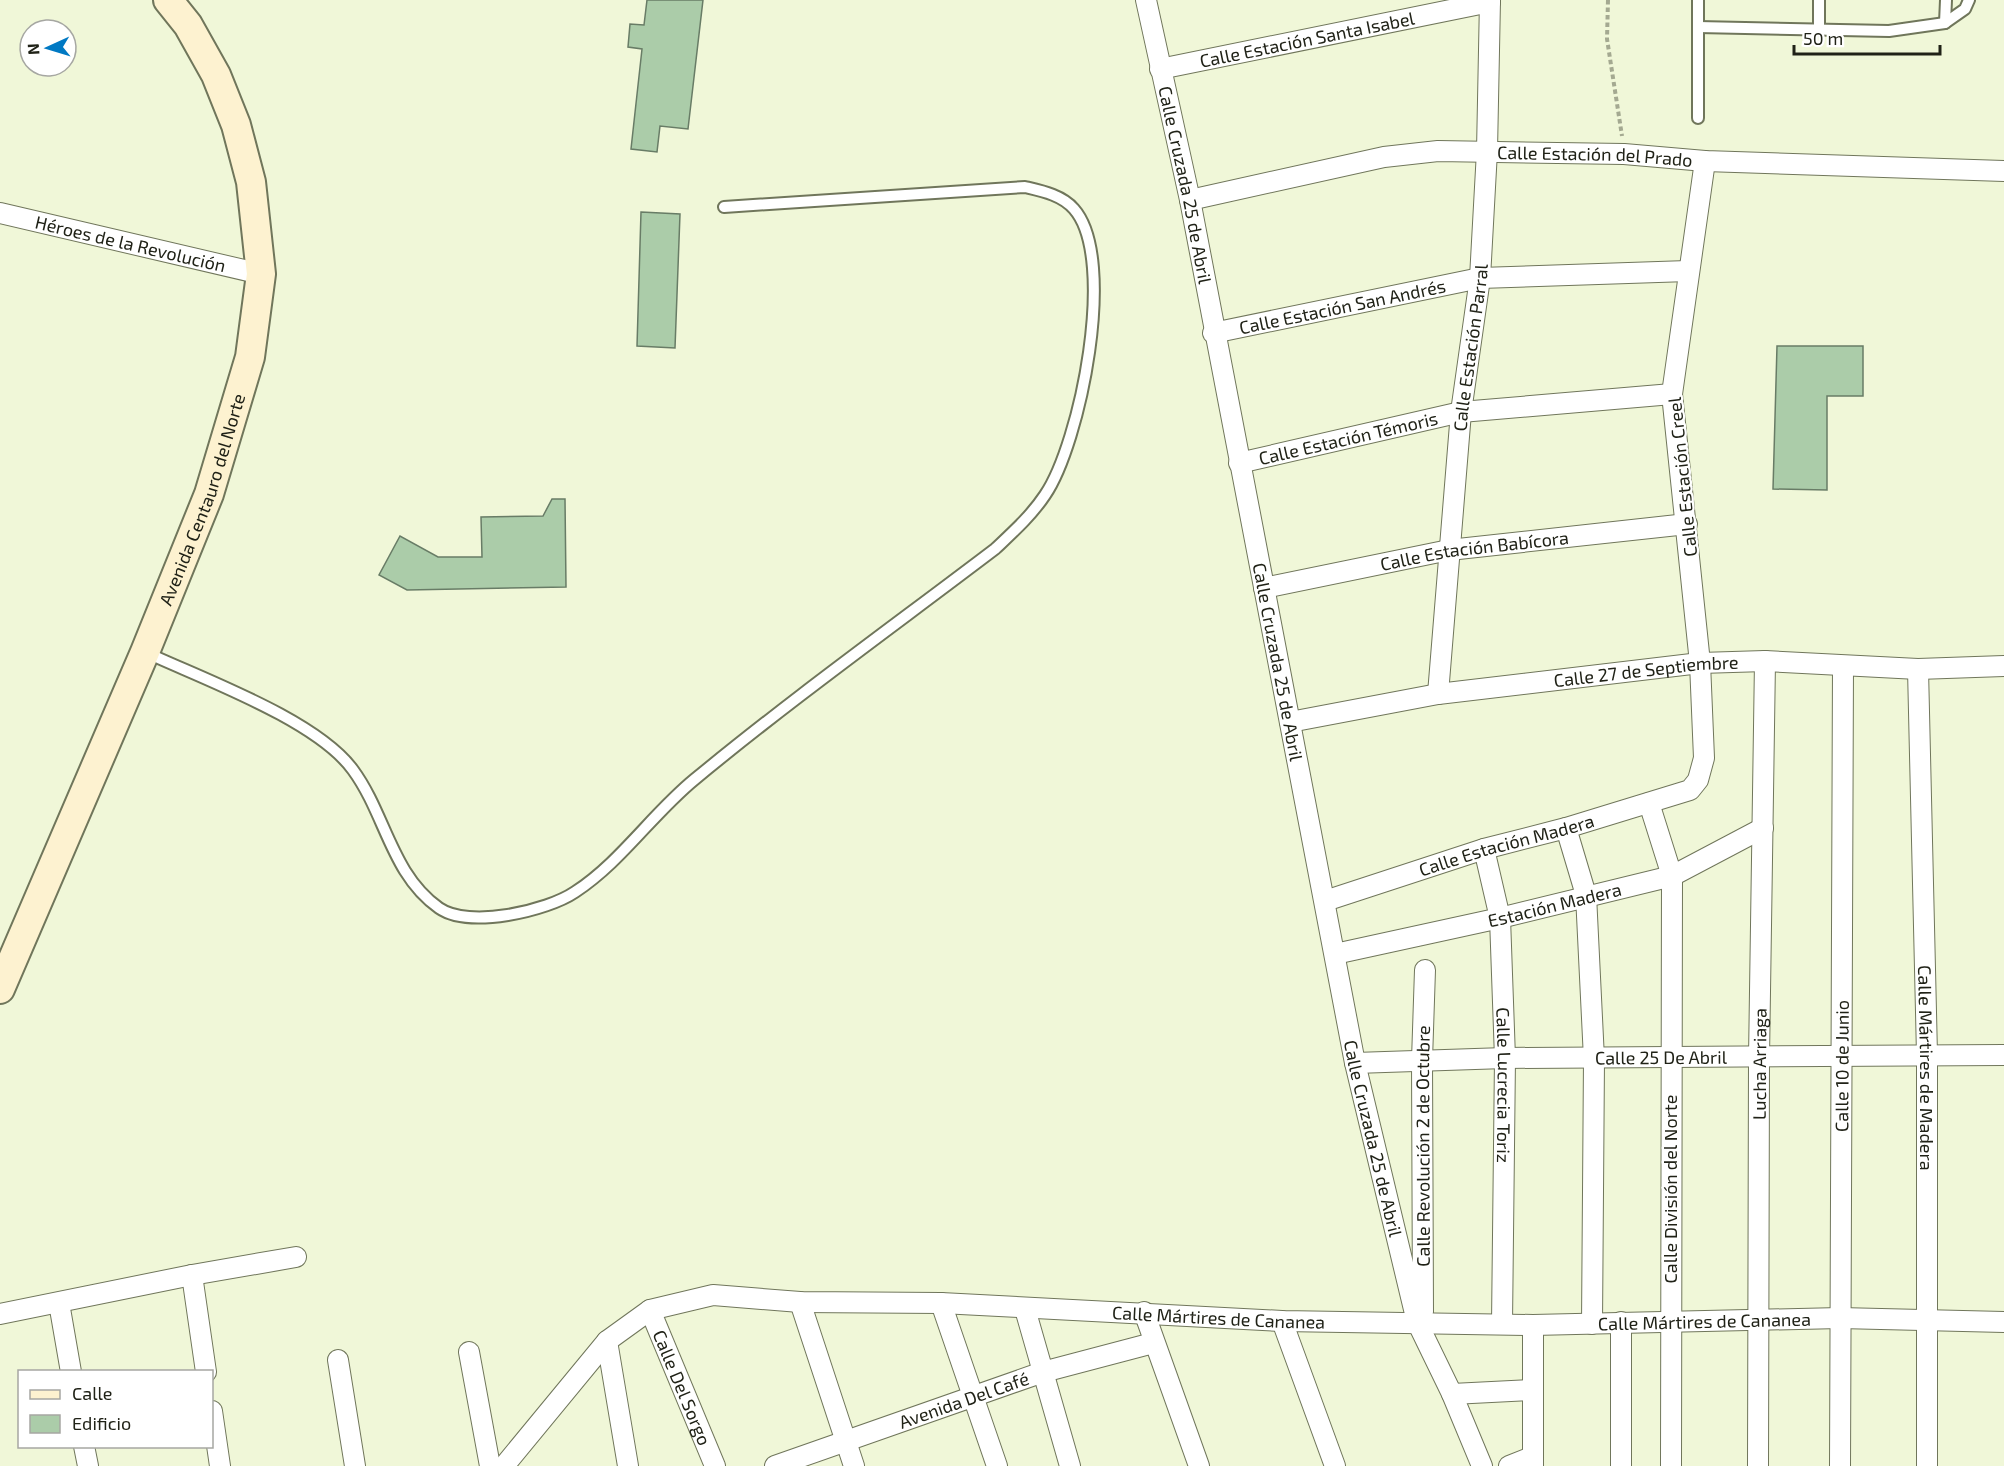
<svg xmlns="http://www.w3.org/2000/svg" width="2004" height="1466" viewBox="0 0 2004 1466" font-family="'Exo 2',sans-serif">
<style>
.building{fill:#abcca9;stroke:#687c66;stroke-width:1.5}
.lines{fill:none;stroke-linecap:round;stroke-linejoin:round}
.service-casing{stroke:#70765b;stroke-width:14}
.minor-casing{stroke:#70765b;stroke-width:22}
.secondary-casing{stroke:#70765b;stroke-width:32}
.path{stroke:#a4a991;stroke-width:4;stroke-dasharray:4.5 3;stroke-linecap:butt}
.service{stroke:#fff;stroke-width:10}
.minor{stroke:#fff;stroke-width:20}
.secondary{stroke:#fdf2d0;stroke-width:28}
.labels{text-anchor:middle;dominant-baseline:central;stroke-width:4.5;stroke-linejoin:round;paint-order:stroke}
.street-label{font-size:18px;fill:#202217;stroke:#fff}
</style>
<rect width="100%" height="100%" fill="#f0f7d8"/>
<!-- building -->
<g class="building">
<polygon points="647,0 703,0 688,129 660,126 657,152 631,149 642,49 628,47 630,24 644,25"/>
<polygon points="641,212 680,214 675,348 637,346"/>
<polygon points="1777,346 1863,346 1863,396 1827,396 1827,490 1773,489"/>
<polygon points="552,499 565,499 566,587 407,590 379,575 400,536 438,557 482,557 481,517 543,516"/>
</g>
<g class="lines">
<defs>
<g id="service">
<polyline points="1819,0 1819,29"/>
<polyline points="1945,23 1946,0"/>
<polyline points="1698,27 1889,31 1945,23 1965,9 1969,0"/>
<polyline points="1698,118 1698,0"/>
<path d="M145,652C203,679 317,720 353,770C386,815 391,874 439,908C469,929 547,911 575,892C621,862 652,814 695,779C792,699 895,625 995,549C1013,532 1031,516 1045,495C1080,444 1118,259 1074,209C1062,195 1042,191 1025,187L724,207"/>
</g>
<g id="minor">
<path id="s1" d="M1146,0L1190,200L1355,1063L1417,1322L1452,1394L1482,1466"/>
<path id="s2" d="M1160,69L1490,2"/>
<path id="s3" d="M1190,200L1384,157L1438,151L1624,154L1705,161L2004,171"/>
<path id="s4" d="M0,213L261,274"/>
<path id="s5" d="M1213,333L1480,278L1688,271"/>
<path id="s6" d="M1239,463L1461,412L1672,394"/>
<path id="s7" d="M1264,588L1449,550L1687,524"/>
<path id="s8" d="M1918,669L1927,1055V1466"/>
<path id="s9" d="M1438,694L1461,412L1480,278L1487,151L1490,0"/>
<path id="s10" d="M1290,722L1438,694L1700,663L1765,661L1918,669L2004,666"/>
<polyline points="1649,803 1672,876 1671,1466"/>
<polyline points="1566,828 1586,895 1594,1059 1592,1324"/>
<path id="s11" d="M1484,849L1500,918L1505,1058L1502,1324"/>
<path id="s12" d="M1325,901L1484,849L1566,828L1690,790L1698,780L1704,758L1700,663L1672,394L1705,161"/>
<path id="s13" d="M1335,954L1500,918L1672,876L1763,828"/>
<path id="s14" d="M1355,1063L1505,1058L2004,1055"/>
<polyline points="192,1275 206,1372"/>
<polyline points="800,1302 854,1466"/>
<polyline points="59,1303 71,1372"/>
<polyline points="941,1303 997,1466"/>
<polyline points="1025,1309 1070,1466"/>
<path id="s15" d="M650,1310L715,1466"/>
<polyline points="1144,1312 1199,1466"/>
<path id="s16" d="M1423,1312L1422,1060L1425,970"/>
<polyline points="0,1314 192,1275 296,1257"/>
<polyline points="1282,1321 1335,1466"/>
<polyline points="1621,1322 1621,1466"/>
<polyline points="1533,1325 1533,1466"/>
<polyline points="607,1341 628,1466"/>
<polyline points="469,1352 490,1466"/>
<polyline points="338,1360 355,1466"/>
<polyline points="1452,1394 1532,1390"/>
<polyline points="212,1411 220,1466"/>
<polyline points="84,1446 88,1466"/>
<path id="s17" d="M504,1466L607,1341L650,1310L713,1295L800,1302L941,1303L1282,1321L1533,1325L1840,1318L2004,1322"/>
<path id="s18" d="M775,1466L1043,1372L1153,1343"/>
<polyline points="1509,1466 1532,1457"/>
<path id="s19" d="M1758,1466L1759,1058L1765,661"/>
<path id="s20" d="M1840,1466L1843,666"/>
</g>
<g id="secondary">
<path id="s21" d="M0,989L145,652L209,494L250,357L261,274L251,182L236,125L216,75L188,25L168,0"/>
</g>
</defs>
<!-- service casing -->
<use href="#service" class="service-casing"/>
<!-- minor casing -->
<use href="#minor" class="minor-casing"/>
<!-- secondary casing -->
<use href="#secondary" class="secondary-casing"/>
<!-- path -->
<polyline class="path" points="1608,0 1607,39 1622,136"/>
<!-- service -->
<use href="#service" class="service"/>
<!-- minor -->
<use href="#minor" class="minor"/>
<!-- secondary -->
<use href="#secondary" class="secondary"/>
</g>
<g class="labels">
<!-- street labels -->
<g class="street-label">
<text stroke="none"><textPath href="#s2" startOffset="150">Calle Estación Santa Isabel</textPath></text>
<text stroke="none"><textPath href="#s3" startOffset="410">Calle Estación del Prado</textPath></text>
<text stroke="none"><textPath href="#s1" startOffset="189">Calle Cruzada 25 de Abril</textPath></text>
<text stroke="none"><textPath href="#s4" startOffset="134">Héroes de la Revolución</textPath></text>
<text stroke="none"><textPath href="#s5" startOffset="132">Calle Estación San Andrés</textPath></text>
<text stroke="none"><textPath href="#s9" startOffset="348">Calle Estación Parral</textPath></text>
<text stroke="none"><textPath href="#s6" startOffset="112">Calle Estación Témoris</textPath></text>
<text transform="translate(1682 477) rotate(-96)">Calle Estación Creel</text>
<text stroke="none"><textPath href="#s21" startOffset="530">Avenida Centauro del Norte</textPath></text>
<text stroke="none"><textPath href="#s7" startOffset="214">Calle Estación Babícora</textPath></text>
<text stroke="none"><textPath href="#s1" startOffset="675">Calle Cruzada 25 de Abril</textPath></text>
<text stroke="none"><textPath href="#s10" startOffset="360">Calle 27 de Septiembre</textPath></text>
<text stroke="none"><textPath href="#s12" startOffset="190">Calle Estación Madera</textPath></text>
<text stroke="none"><textPath href="#s13" startOffset="225">Estación Madera</textPath></text>
<text stroke="none"><textPath href="#s14" startOffset="306">Calle 25 De Abril</textPath></text>
<text stroke="none"><textPath href="#s19" startOffset="402">Lucha Arriaga</textPath></text>
<text stroke="none"><textPath href="#s20" startOffset="400">Calle 10 de Junio</textPath></text>
<text stroke="none"><textPath href="#s8" startOffset="399">Calle Mártires de Madera</textPath></text>
<text stroke="none"><textPath href="#s11" startOffset="238">Calle Lucrecia Toriz</textPath></text>
<text stroke="none"><textPath href="#s1" startOffset="1161">Calle Cruzada 25 de Abril</textPath></text>
<text stroke="none"><textPath href="#s16" startOffset="166">Calle Revolución 2 de Octubre</textPath></text>
<text transform="translate(1670 1189) rotate(-90)">Calle División del Norte</text>
<text stroke="none"><textPath href="#s17" startOffset="786">Calle Mártires de Cananea</textPath></text>
<text stroke="none"><textPath href="#s17" startOffset="1272">Calle Mártires de Cananea</textPath></text>
<text stroke="none"><textPath href="#s15" startOffset="84">Calle Del Sorgo</textPath></text>
<text stroke="none"><textPath href="#s18" startOffset="200">Avenida Del Café</textPath></text>
</g>
</g>
<!-- legend -->
<rect x="18" y="1370" width="195" height="78" fill="#ffffff" stroke="#a6a7a2" stroke-width="1.5"/>
<rect x="30" y="1390" width="30" height="9" fill="#fdf2d0" stroke="#a6a7a2" stroke-width="1.5"/>
<text x="72" y="1400" font-size="18" fill="#202217">Calle</text>
<rect x="30" y="1415" width="30" height="18" fill="#abcca9" stroke="#a6a7a2" stroke-width="1.5"/>
<text x="72" y="1430" font-size="18" fill="#202217">Edificio</text>
<!-- north arrow -->
<g transform="translate(48 48) rotate(266)"><circle r="28" fill="#ffffff" stroke="#a6a7a2" stroke-width="1.5"/>
<path d="M0-4.5L10 22L0 15L-10 22Z" fill="#0079c3"/>
<text y="-9" font-size="16" font-weight="bold" text-anchor="middle" fill="#202217">N</text>
</g>
<!-- scale -->
<path d="M1794 45v9h146v-9" fill="none" stroke="#202217" stroke-width="3"/>
<text x="1803" y="45" font-size="18" fill="#202217" stroke="#ffffff" stroke-width="4.5" paint-order="stroke">50 m</text>
</svg>
